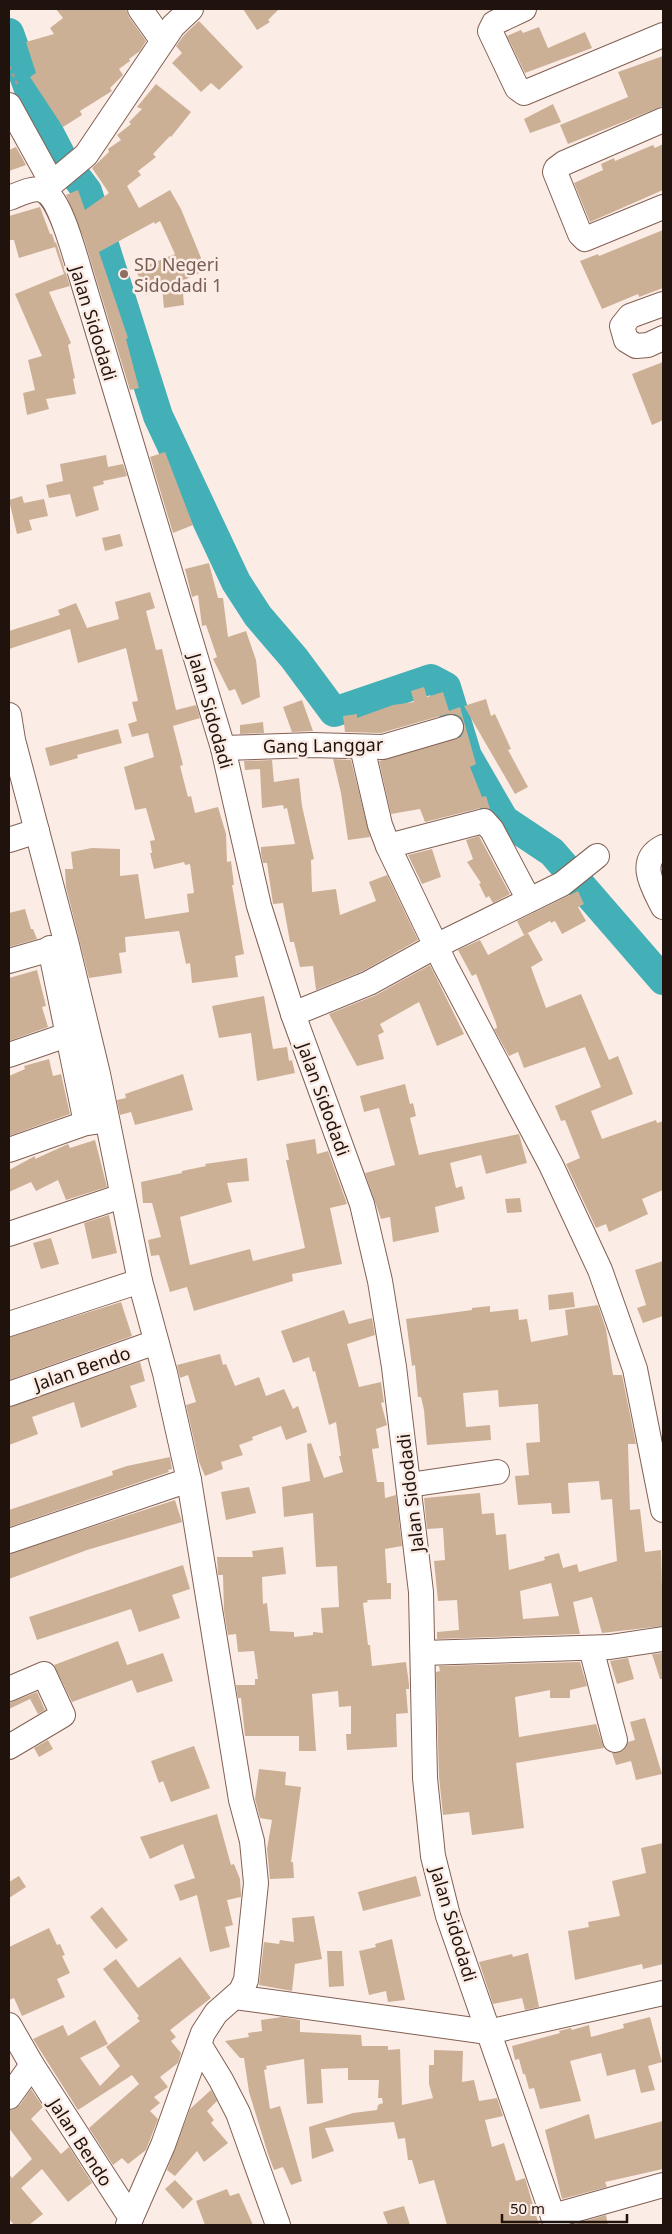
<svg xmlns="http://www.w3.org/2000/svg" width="672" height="2234" viewBox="0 0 672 2234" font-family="'Noto Sans',sans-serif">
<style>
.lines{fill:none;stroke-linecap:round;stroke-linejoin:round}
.river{stroke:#43b0b7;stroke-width:30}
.building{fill:#ccb096;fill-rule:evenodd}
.minor-casing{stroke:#826053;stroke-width:26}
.path{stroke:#a79892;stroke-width:3;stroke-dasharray:4 4;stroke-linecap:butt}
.minor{stroke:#fff;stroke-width:24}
.education-dot{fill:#8d6e63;stroke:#fcece6;stroke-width:2}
.labels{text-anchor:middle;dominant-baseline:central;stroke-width:5;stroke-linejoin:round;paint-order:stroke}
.education-label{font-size:18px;fill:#785e54;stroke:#fcece6;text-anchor:start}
.street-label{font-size:18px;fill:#20130d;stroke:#fcece6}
</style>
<rect width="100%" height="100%" fill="#fcece6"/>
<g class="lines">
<!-- river -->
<polyline class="river" points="9,33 35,106 62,158 87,191 158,416 236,582 258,616 294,658 334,712 431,679 446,687 467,756 504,820 552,852 663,980"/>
</g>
<!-- building -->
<g class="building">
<polygon points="56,9 126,9 129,17 146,41 140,51 129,59 130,61 119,69 123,75 110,88 112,91 80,111 82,115 63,127 30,77 36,73 26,42 54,34 50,28 63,18"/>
<polygon points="243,9 279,9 268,20 270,22 257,30"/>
<polygon points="199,21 243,67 219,90 211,83 201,92 172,63 182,53 176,46 184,35"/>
<polygon points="539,27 548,48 585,32 592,48 525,73 507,36 521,30 523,33"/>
<polygon points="663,56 663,106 568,144 560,125 628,97 618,72"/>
<polygon points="156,84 191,112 171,137 170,136 153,154 156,157 138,171 141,175 127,186 139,208 170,190 181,209 206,270 182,281 184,305 164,308 162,288 146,295 136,270 175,254 160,221 155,224 154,222 99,252 128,338 126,339 139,388 130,390 84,239 66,195 78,190 85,210 109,193 92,168 109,152 108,149 121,140 117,135 131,124 129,122 142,109 137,107"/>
<polygon points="553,104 561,122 530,133 524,119"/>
<polygon points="663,144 663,190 590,222 574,183 603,170 601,164 614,158 615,161 653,145 655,148"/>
<polygon points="16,147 26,165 9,171 9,150"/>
<polygon points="40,207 50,234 52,234 55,243 56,242 70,286 49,292 71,343 68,345 75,378 73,379 76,394 46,399 49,409 27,415 23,393 35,390 28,360 42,356 15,294 64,274 55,247 19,258 14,240 9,240 9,216"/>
<polygon points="663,230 663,288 639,297 638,294 602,309 580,261 598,254 599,256"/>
<polygon points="663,362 663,420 652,425 632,374"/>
<polygon points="165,452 193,525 173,533 150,457"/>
<polygon points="106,455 108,467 123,464 127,476 103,481 104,484 93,487 99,510 76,517 70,494 49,498 46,485 63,481 60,464"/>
<polygon points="22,496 24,503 44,499 48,516 29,520 32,530 17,534 9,500"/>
<polygon points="120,534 123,546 105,551 102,538"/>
<polygon points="209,563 218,598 223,598 228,637 246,631 256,660 260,697 242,705 235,689 229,691 213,659 217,657 206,625 202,626 198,595 192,597 185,569"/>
<polygon points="150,592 155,608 146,611 156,650 162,649 176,710 196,705 200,718 173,726 183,765 180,766 188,797 191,796 195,813 218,807 226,834 227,862 231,861 234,885 232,885 244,954 235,956 238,977 192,983 190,963 186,964 179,931 125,937 126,952 119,953 122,973 89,978 66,887 65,869 73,869 71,852 92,848 120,849 120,876 138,874 145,919 189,912 187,894 194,893 190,864 185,865 184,862 154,869 150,853 152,853 150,841 155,840 146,808 135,810 124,767 154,757 148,733 132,737 128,724 137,721 132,702 138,701 126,648 78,663 70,629 9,649 9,631 60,615 58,610 76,603 87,628 119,619 115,602"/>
<polygon points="424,687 427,697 443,692 449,711 460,707 476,764 470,767 482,797 486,796 490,809 481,808 425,822 420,809 391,814 379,761 461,737 464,731 464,724 461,717 455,714 447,714 381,733 345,732 343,716 357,714 357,718 393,705 414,702 411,691"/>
<polygon points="486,699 491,716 495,714 511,749 508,750 528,787 515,794 464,706"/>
<polygon points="302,700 313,731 292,732 283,707"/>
<polygon points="263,722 264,733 240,734 240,725"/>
<polygon points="118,729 122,743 77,755 78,758 50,766 45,748"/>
<polygon points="333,759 351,760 370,837 348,840 341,793"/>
<polygon points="272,760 274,782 299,778 302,806 314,859 311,860 312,892 336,889 340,915 376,901 369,882 387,875 418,940 363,971 316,990 313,966 300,967 294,942 290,942 283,903 273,904 267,863 263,863 261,853 261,847 295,844 287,808 284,809 283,805 262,808 260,769 245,770 244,761"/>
<polygon points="479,836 510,894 493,903 489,896 486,898 479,884 481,883 467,862 473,859 466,840"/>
<polygon points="432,849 441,877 422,884 408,855"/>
<polygon points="578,891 584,904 578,907 586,921 562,934 555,921 551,923 550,921 524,935 517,921"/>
<polygon points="25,909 31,929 33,929 37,939 9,947 9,913"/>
<polygon points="528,933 543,960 531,967 546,1008 581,994 609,1060 618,1056 633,1094 591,1111 602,1139 656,1120 657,1123 663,1121 663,1190 642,1199 648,1214 609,1232 606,1224 596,1228 566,1164 580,1158 565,1120 561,1121 555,1106 601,1087 585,1047 524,1068 518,1052 509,1056 494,1029 497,1028 496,1023 476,974 472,976 458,950 480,940 488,955"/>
<polygon points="430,965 464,1034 437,1046 419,1002 380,1024 384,1032 378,1035 384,1059 357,1066 329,1014 376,995"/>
<polygon points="37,970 46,1006 42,1007 48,1027 9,1041 9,978"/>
<polygon points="264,996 273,1049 287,1047 289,1061 292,1060 295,1073 257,1081 251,1033 219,1038 212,1006"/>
<polygon points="49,1059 53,1076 61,1074 70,1114 9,1136 9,1076 25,1069 24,1066"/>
<polygon points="183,1074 193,1110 135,1125 131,1112 120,1115 117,1100 126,1098 125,1094"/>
<polygon points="405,1084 410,1104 413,1103 416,1116 410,1118 419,1155 519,1134 527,1163 486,1174 481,1155 450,1163 456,1188 462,1186 465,1199 435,1207 439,1232 393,1242 390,1217 381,1219 365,1173 395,1165 379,1108 364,1112 360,1096"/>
<polygon points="315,1139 317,1154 328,1151 347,1204 330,1208 342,1264 292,1274 293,1281 194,1311 187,1287 170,1292 159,1255 151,1256 148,1240 161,1237 152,1203 143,1203 141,1182 182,1173 182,1171 206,1166 205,1164 247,1158 249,1181 227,1183 232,1202 180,1217 190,1265 250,1249 253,1261 305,1248 286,1160 289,1160 286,1144"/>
<polygon points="95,1140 107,1187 66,1200 58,1180 36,1191 31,1182 9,1192 9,1170 35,1156 35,1159 68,1144 70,1148"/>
<polygon points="520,1198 522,1212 507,1213 505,1199"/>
<polygon points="109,1215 117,1253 92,1259 84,1223"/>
<polygon points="51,1238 59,1264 41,1269 33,1243"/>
<polygon points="663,1261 663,1316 643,1323 637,1308 646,1305 635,1270"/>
<polygon points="573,1292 575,1307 549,1310 548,1295"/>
<polygon points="121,1302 132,1336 9,1380 9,1337"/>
<path d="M598,1305L606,1329L613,1375H622L636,1444H628L630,1510L640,1509L645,1552L661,1550L663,1626L602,1633L592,1597L573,1602L580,1634L437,1639V1632L459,1630L457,1600L438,1601L434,1561L445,1560L443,1528L427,1529L424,1498L480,1493L482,1514L494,1513L496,1535L506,1534L509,1570L545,1560L544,1557L559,1553L563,1568L577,1564L579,1572L617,1561L612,1499L601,1500L599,1481L568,1483L570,1513L552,1514L551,1503L518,1505L515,1476L529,1475L526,1443L540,1442L538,1404L499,1407L498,1390L463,1393L466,1427L490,1425L491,1440L427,1445L424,1410L421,1397H418L415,1365L412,1366L406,1319L472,1310V1308L490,1306V1312L518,1309L519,1320L527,1319L531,1342L568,1335L565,1310ZM551,1583L559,1616L523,1619L520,1591Z"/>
<polygon points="344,1310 349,1324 372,1318 375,1335 347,1344 359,1387 381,1382 384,1402 381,1403 387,1425 376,1429 379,1448 372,1449 377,1482 384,1482 385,1498 396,1495 402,1546 385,1549 387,1583 391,1583 391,1599 367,1600 368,1602 363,1603 368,1645 370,1645 372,1666 406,1662 409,1684 409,1689 406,1689 408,1713 396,1714 397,1747 347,1750 346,1734 351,1734 351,1706 339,1707 338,1691 312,1694 316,1751 299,1751 299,1736 245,1736 241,1698 238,1698 236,1685 255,1685 255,1679 258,1679 254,1651 238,1652 236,1634 228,1635 224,1611 223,1575 218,1575 217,1557 253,1557 252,1551 283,1547 286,1574 262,1577 263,1604 267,1603 270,1631 294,1632 294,1637 313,1635 313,1632 323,1633 321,1608 339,1607 337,1566 316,1567 313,1513 284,1517 282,1487 310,1481 307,1444 311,1443 324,1478 343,1472 339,1456 341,1456 336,1422 329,1425 315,1371 313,1372 309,1357 293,1363 281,1331"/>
<polygon points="220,1354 223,1365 226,1364 235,1386 259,1377 266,1396 284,1389 293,1409 298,1406 307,1432 286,1440 281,1426 252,1437 253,1440 239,1445 243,1455 221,1462 223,1469 205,1476 199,1462 186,1405 196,1402 188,1375 180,1378 177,1365"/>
<polygon points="140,1362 145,1381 130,1386 137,1407 81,1428 74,1402 32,1417 38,1434 9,1445 9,1407"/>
<polygon points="170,1457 172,1469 168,1470 169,1472 9,1527 9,1510 113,1475 112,1471 127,1466"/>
<polygon points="249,1487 256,1513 226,1520 221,1492"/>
<polygon points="175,1500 182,1522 87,1550 9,1579 9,1554"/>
<polygon points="183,1565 190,1589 172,1595 180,1618 139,1632 131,1609 37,1640 29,1617"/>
<polygon points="118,1641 127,1665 163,1653 173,1681 137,1693 132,1680 72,1702 54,1665"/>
<polygon points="663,1653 663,1679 660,1679 652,1654"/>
<polygon points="628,1658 634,1679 617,1684 610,1661"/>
<polygon points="580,1662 587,1686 570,1690 570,1698 550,1698 550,1690 515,1697 519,1737 596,1724 604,1748 516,1763 524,1828 472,1835 469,1812 443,1815 439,1777 436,1672 440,1671 439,1666"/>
<polygon points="37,1692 45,1710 38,1714 30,1699 9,1709 9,1703"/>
<polygon points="645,1718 662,1774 636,1780 631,1761 616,1765 612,1753 624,1750 628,1742 635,1740 630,1722"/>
<polygon points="48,1740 53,1749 39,1757 34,1748"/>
<polygon points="194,1746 210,1788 171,1802 163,1781 159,1783 151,1761"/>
<polygon points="259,1769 286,1772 285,1785 301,1787 291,1862 293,1862 294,1878 270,1879 267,1849 272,1820 260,1818 255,1799"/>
<polygon points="217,1814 231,1865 234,1864 240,1879 241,1893 241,1897 227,1900 233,1925 225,1927 230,1947 210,1952 197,1895 180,1901 174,1885 195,1878 183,1844 150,1859 140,1837"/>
<polygon points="663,1843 663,1964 643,1969 642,1964 575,1980 568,1931 589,1927 588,1922 620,1916 612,1881 646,1873 641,1848"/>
<polygon points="19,1876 26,1887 9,1898 9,1882"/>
<polygon points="416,1876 421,1896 363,1911 358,1892"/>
<polygon points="102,1907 128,1940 116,1949 90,1917"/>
<polygon points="314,1916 322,1959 295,1964 292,1991 259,1985 264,1942 279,1944 280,1940 294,1942 292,1918"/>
<polygon points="49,1928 57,1945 60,1944 65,1955 62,1956 70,1973 57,1979 65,1997 22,2016 14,1998 9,2000 9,1947"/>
<polygon points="392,1939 405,2000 388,2002 386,1991 369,1995 359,1951 376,1947 375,1944"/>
<polygon points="327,1951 342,1951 344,1986 329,1987"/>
<polygon points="528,1953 539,2007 525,2010 522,1998 493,2004 479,1962 512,1954 513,1957"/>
<polygon points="180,1957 211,1998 170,2030 176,2037 171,2041 181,2053 178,2063 160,2077 168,2087 154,2097 160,2103 150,2111 158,2119 146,2150 128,2164 122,2158 113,2165 89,2128 139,2084 132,2075 78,2110 33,2039 63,2025 68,2036 95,2020 108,2044 80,2058 100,2086 120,2066 106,2047 140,2021 137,2018 139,2016 103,1969 116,1959 138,1988"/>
<polygon points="282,2017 300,2020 300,2032 361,2035 362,2046 388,2046 388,2050 400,2049 402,2105 433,2098 429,2084 429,2065 434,2065 434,2050 463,2051 462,2082 474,2080 479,2101 497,2098 503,2116 485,2120 492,2147 504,2143 516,2181 525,2178 539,2225 447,2225 434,2180 419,2184 412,2160 408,2160 405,2138 398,2139 394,2122 325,2128 334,2151 312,2159 309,2127 353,2113 377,2110 378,2105 383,2103 382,2098 378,2098 379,2080 348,2080 348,2068 321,2069 323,2103 307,2104 304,2059 266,2066 267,2069 264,2070 270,2109 280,2106 302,2181 291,2185 283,2167 274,2170 268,2154 249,2092 244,2058 240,2058 225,2041 249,2037 248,2033 262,2031 261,2020"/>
<polygon points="650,2017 662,2062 648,2066 655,2090 641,2093 635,2069 607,2076 601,2053 570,2061 581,2101 540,2109 534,2088 529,2089 525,2074 523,2074 519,2059 515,2060 512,2046 560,2033 559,2031 571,2028 572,2030 589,2025 591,2037 624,2028 623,2024"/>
<polygon points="31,2089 43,2107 31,2119 61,2154 69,2147 92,2183 68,2202 42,2169 21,2188 43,2214 29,2225 14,2225 9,2219 9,2174 12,2178 32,2159 9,2128 9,2111 20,2105"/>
<polygon points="211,2090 217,2101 207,2111 214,2120 211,2123 228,2143 204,2162 197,2151 175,2176 167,2170 190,2109"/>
<polygon points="589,2114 595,2139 663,2121 663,2169 605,2182 607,2187 562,2199 545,2130"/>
<polygon points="175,2180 193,2199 183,2209 165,2189"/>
<polygon points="227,2189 230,2196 239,2193 253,2225 205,2225 196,2201"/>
<polygon points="404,2206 410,2225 388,2225 383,2212"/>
<polygon points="606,2215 608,2225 571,2225"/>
</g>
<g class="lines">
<defs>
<g id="minor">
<polyline points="140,9 162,40"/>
<polyline points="524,9 494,23 490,31 517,88 524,93 663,35"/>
<polyline points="9,105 52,183"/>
<polyline points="663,120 564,163 556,169 555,172 580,234 585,239 663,207"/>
<polyline points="44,190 86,155 173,26 191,9"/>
<path d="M9,198C18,195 32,187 42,190C60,195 76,260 82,279L223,748L259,906L293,1014L362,1204L380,1281L394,1367L421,1592L425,1778L433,1856L448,1916L556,2225"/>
<polyline points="663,304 630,316 622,326 626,340 636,346 648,345 663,338"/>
<polyline points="9,715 13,740 67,945 98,1074 140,1281 165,1373 189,1480 241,1800 252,1841 256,1883 246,1980 241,1991 216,2013 203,2033 163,2145 128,2225"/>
<polyline points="362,747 380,825 388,846 445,965 551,1165 600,1270 635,1369 663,1510"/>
<polyline points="223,748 312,745 383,747 451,727"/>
<polyline points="9,840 37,831"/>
<polyline points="388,846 484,821 492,830 529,900"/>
<path d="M663,847C636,861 653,887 663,907"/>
<polyline points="50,948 86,1123"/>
<polyline points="9,961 65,945"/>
<polyline points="293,1014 369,983 436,946 562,884 597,856"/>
<polyline points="9,1055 67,1035"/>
<polyline points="9,1150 86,1123 101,1121"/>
<polyline points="9,1234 122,1196"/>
<polyline points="9,1324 140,1281"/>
<polyline points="9,1394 156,1342"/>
<polyline points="409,1485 497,1472"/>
<polyline points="9,1541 189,1480"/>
<polyline points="591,1648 615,1740"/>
<polyline points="423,1653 610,1647 663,1639"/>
<polyline points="9,1689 44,1674 63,1715 9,1747"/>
<polyline points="235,1997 488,2032 663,1993"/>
<polyline points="9,2025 32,2065 131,2218"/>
<polyline points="199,2044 221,2080 238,2113 278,2225"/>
<polyline points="9,2097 32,2065"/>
<polyline points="553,2216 663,2185"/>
</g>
</defs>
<!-- minor casing -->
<use href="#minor" class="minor-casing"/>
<!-- path -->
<polyline class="path" points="9,66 19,88"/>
<!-- minor -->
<use href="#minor" class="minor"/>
</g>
<!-- markers -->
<circle class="education-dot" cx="124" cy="274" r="5"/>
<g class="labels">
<!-- education labels -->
<g class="education-label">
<text x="134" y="264">SD Negeri<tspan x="134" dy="21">Sidodadi 1</tspan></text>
</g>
<!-- street labels -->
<g class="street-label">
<text transform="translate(94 323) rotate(73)">Jalan Sidodadi</text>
<text transform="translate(211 711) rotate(74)">Jalan Sidodadi</text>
<text transform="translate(323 745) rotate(-1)">Gang Langgar</text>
<text transform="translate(324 1099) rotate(70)">Jalan Sidodadi</text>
<text transform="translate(82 1368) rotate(-19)">Jalan Bendo</text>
<text transform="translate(410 1493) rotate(-97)">Jalan Sidodadi</text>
<text transform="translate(454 1924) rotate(73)">Jalan Sidodadi</text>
<text transform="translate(81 2142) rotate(57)">Jalan Bendo</text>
</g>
</g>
<!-- border -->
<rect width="672" height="2234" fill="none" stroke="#20130d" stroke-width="20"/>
<!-- scale -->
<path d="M502 2214v8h125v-8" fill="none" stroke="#20130d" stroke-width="2.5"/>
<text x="510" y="2214" font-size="15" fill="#20130d" stroke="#fcece6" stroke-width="4" paint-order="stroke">50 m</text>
</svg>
